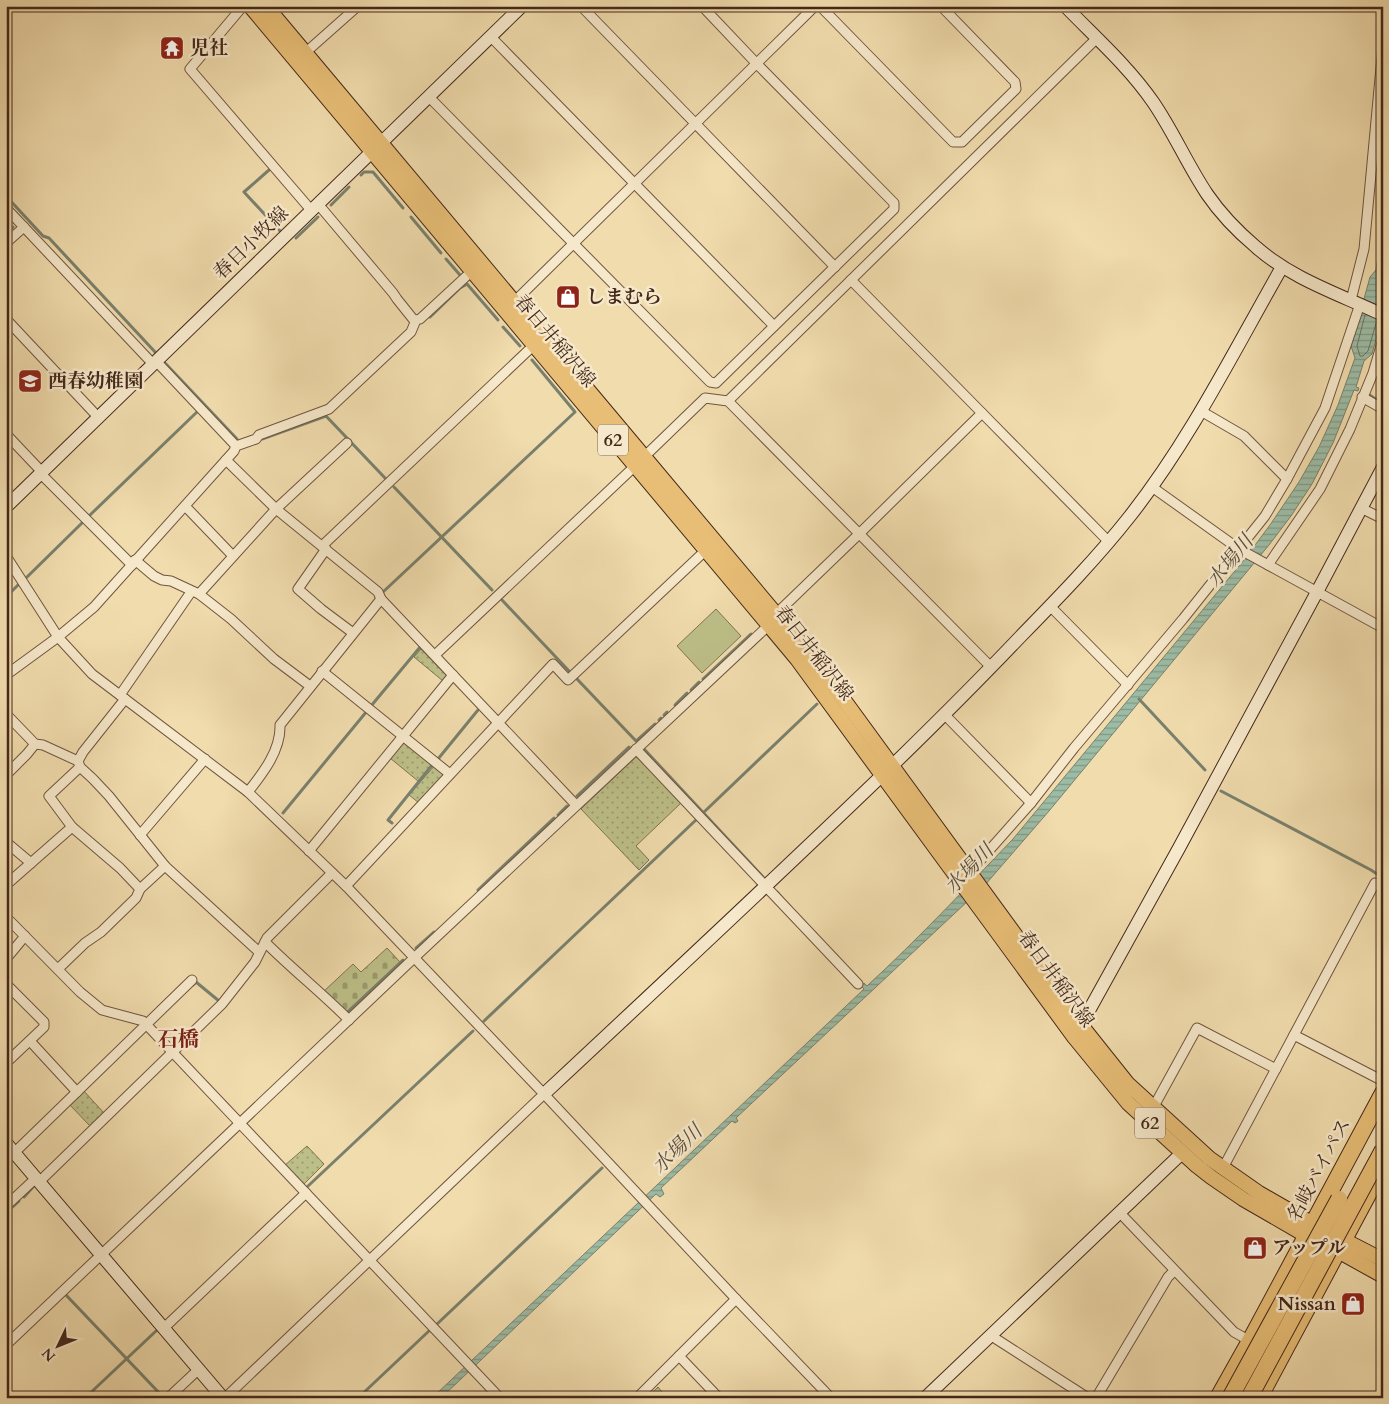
<svg xmlns="http://www.w3.org/2000/svg" width="1389" height="1404" viewBox="0 0 1389 1404" font-family="Cardo,'Noto Serif JP',serif">
<style>
.grass{fill:url(#grass-dots);stroke:#807452}
.cemetery{fill:url(#cemetery-stones);stroke:#807452}
.pitch{fill:#bdbf88;stroke:#807452}
.water{fill:url(#water-rules);stroke:#79816e}
.lines{fill:none;stroke-linecap:round;stroke-linejoin:round}
.shore{stroke:#707260;stroke-width:1}
.stream{stroke:#79816e;stroke-width:3}
.street-casing{stroke:#6f5540;stroke-width:11}
.secondary-casing{stroke:#44281b;stroke-width:14}
.primary-casing{stroke:#44281b;stroke-width:16}
.highway-casing{stroke:#44281b;stroke-width:18}
.street{stroke:#f6e8ca;stroke-width:9}
.secondary{stroke:#f6e8ca;stroke-width:12}
.primary{stroke:#e8be76;stroke-width:14}
.highway{stroke:#e8be76;stroke-width:16}
.highway-bridge-casing{stroke:#44281b;stroke-width:18;stroke-linecap:butt}
.highway-bridge{stroke:#e8be76;stroke-width:16}
.labels{text-anchor:middle;dominant-baseline:central;stroke-width:5;stroke-linejoin:round;paint-order:stroke}
.shield{fill:#f6e8ca;stroke:#796250;stroke-width:1}
.shield-label{font-size:18px;font-weight:bold;fill:#44281b}
.poi-label{font-size:19px;font-weight:bold;fill:#44281b;stroke:#f6e8ca;text-anchor:start}
.street-label{font-size:19px;fill:#44281b;stroke:#f6e8ca}
.water-label{font-size:20px;font-style:italic;fill:#5a4d3e;stroke:#f6e8ca}
.quarter-label{font-size:21px;font-weight:bold;fill:#7a1f14;stroke:#f6e8ca}
</style>
<defs>
<pattern id="grass-dots" width="8" height="8" patternUnits="userSpaceOnUse" patternTransform="scale(1.25)"><rect width="8" height="8" fill="#bdbf88"/><path d="M2 2h.1M6 6h.1" fill="none" stroke="#9b9b6e" stroke-width="1.8" stroke-linecap="round"/></pattern>
<pattern id="cemetery-stones" width="16" height="16" patternUnits="userSpaceOnUse" patternTransform="scale(1.25)"><rect width="16" height="16" fill="#bdbf88"/><path d="M2 7V4a2 2 0 0 1 4 0v3zM10 15v-3a2 2 0 0 1 4 0v3z" fill="#9b9b6e"/></pattern>
<pattern id="water-rules" width="6" height="5" patternUnits="userSpaceOnUse" patternTransform="scale(1.25)"><rect width="6" height="5" fill="#9cbca5"/><path d="M0 2.5h6" fill="none" stroke="#819986"/></pattern>
</defs>
<rect width="100%" height="100%" fill="#f1dcad"/>
<filter id="stains"><feTurbulence type="fractalNoise" baseFrequency=".004" numOctaves="4"/><feColorMatrix values="0 0 0 0 .2 0 0 0 0 .09 0 0 0 0 .02 0 0 0 .5 -.17"/></filter>
<radialGradient id="worn" r=".72"><stop offset=".6" stop-color="#630" stop-opacity="0"/><stop offset="1" stop-color="#630" stop-opacity=".3"/></radialGradient>
<!-- grass -->
<g class="grass">
<polygon points="421,649 447,676 443,681 414,657"/>
<polygon points="403,742 433,763 418,781 390,758"/>
<polygon points="638,755 682,802 636,846 649,860 639,870 581,809"/>
<polygon points="435,765 445,775 419,803 409,795"/>
<polygon points="83,1090 104,1113 90,1126 69,1104"/>
<polygon points="307,1146 324,1164 304,1184 300,1184 284,1166"/>
<polygon points="658,1387 667,1398 647,1398"/>
</g>
<!-- cemetery -->
<polygon class="cemetery" points="387,948 400,962 346,1012 323,992 353,964 361,972"/>
<!-- pitch -->
<polygon class="pitch" points="716,609 741,636 702,673 677,646"/>
<!-- water -->
<path class="water" d="M1383,220V314L1372,354L1364,361L1356,387L1359,388L1358,391L1354,390L1333,443L1312,484L1291,516L1269,545L1049,811L985,885L736,1118L738,1121L735,1123L732,1121L661,1188L664,1194L660,1197L656,1194L441,1398H432L864,989L861,986L864,983L867,986C918,939 965,889 1013,839L1244,560L1270,525L1299,482L1319,447L1338,405L1355,358L1351,346L1370,277L1376,270Z"/>
<g class="lines">
<!-- shore -->
<polyline class="shore" points="1365,315 1357,346 1360,356 1363,356 1368,351 1377,320"/>
<!-- stream -->
<g class="stream">
<polyline points="269,170 244,192 281,232"/>
<polyline points="361,175 364,172 373,172 403,208"/>
<polyline points="6,196 43,236 49,238 156,353"/>
<polyline points="331,205 349,187"/>
<polyline points="411,217 441,253"/>
<polyline points="6,233 13,227"/>
<polyline points="296,238 318,217"/>
<polyline points="446,259 460,275"/>
<polyline points="430,317 460,288 467,284 498,320"/>
<polyline points="503,327 520,346"/>
<polyline points="165,363 237,439"/>
<polyline points="1368,394 1383,404"/>
<polyline points="262,439 326,416 385,478"/>
<polyline points="394,487 492,590"/>
<polyline points="90,515 198,411"/>
<polyline points="27,577 83,522"/>
<polyline points="383,592 575,412 532,360"/>
<polyline points="6,597 19,584"/>
<polyline points="502,600 569,671"/>
<polyline points="577,679 636,741 655,724"/>
<polyline points="703,679 751,634"/>
<polyline points="691,690 699,682"/>
<polyline points="1139,699 1205,770"/>
<polyline points="675,705 687,693"/>
<polyline points="371,706 421,646"/>
<polyline points="664,715 667,712"/>
<polyline points="659,720 661,718"/>
<polyline points="644,749 763,877"/>
<polyline points="438,759 478,710"/>
<polyline points="1221,791 1371,870 1383,878"/>
<polyline points="577,796 629,747"/>
<polyline points="283,813 367,711"/>
<polyline points="703,813 817,704"/>
<polyline points="558,815 567,806"/>
<polyline points="392,823 388,820 433,764"/>
<polyline points="478,890 554,818"/>
<polyline points="777,892 783,899"/>
<polyline points="416,948 434,932"/>
<polyline points="193,985 196,982 219,1001"/>
<polyline points="347,1013 403,960"/>
<polyline points="484,1021 697,819"/>
<polyline points="307,1187 473,1031"/>
<polyline points="24,1197 33,1187"/>
<polyline points="6,1213 19,1201"/>
<polyline points="66,1295 164,1398"/>
<polyline points="436,1325 602,1168"/>
<polyline points="85,1398 156,1331"/>
<polyline points="358,1398 430,1330"/>
</g>
<defs>
<g id="street">
<polyline points="243,6 190,69 311,210"/>
<polyline points="581,6 835,267"/>
<polyline points="820,6 953,142 962,142 1016,89 1015,82 941,6"/>
<polyline points="491,37 774,326"/>
<polyline points="305,53 358,6"/>
<polyline points="429,97 710,382 716,383 894,209 894,203 757,64 702,6"/>
<polyline points="318,204 393,293 397,299 413,319 416,320 420,319 472,271"/>
<polyline points="6,208 153,364"/>
<polyline points="6,243 24,227"/>
<polyline points="1351,300 1364,249 1383,46"/>
<polyline points="514,302 815,6"/>
<polyline points="6,319 98,417"/>
<polyline points="156,361 236,446"/>
<polyline points="1362,397 1383,409"/>
<polyline points="728,401 1097,38"/>
<polyline points="1201,411 1244,436 1287,479"/>
<polyline points="982,413 1109,542"/>
<polyline points="6,434 42,472"/>
<polyline points="644,457 705,398 728,401 991,667"/>
<polyline points="226,460 276,509 378,592 381,599 576,805"/>
<polyline points="40,473 132,565"/>
<polyline points="1152,487 1239,549 1383,628"/>
<polyline points="185,506 233,556"/>
<polyline points="1361,508 1383,519"/>
<polyline points="322,546 534,345"/>
<polyline points="326,549 298,589 321,609 353,633"/>
<polyline points="6,556 58,637 92,674 248,792 346,886 544,1094 736,1299 831,1398"/>
<polyline points="135,560 154,576 162,580 171,581 199,594 231,619 274,659 310,686"/>
<polyline points="1268,565 1320,489 1350,429 1373,373 1383,339"/>
<polyline points="199,594 276,509 347,443"/>
<polyline points="1050,606 1128,685"/>
<polyline points="776,614 859,534 982,413 851,280"/>
<polyline points="435,655 635,466"/>
<polyline points="322,671 450,774"/>
<polyline points="6,675 58,637 94,607 226,460 234,451 236,446 256,439 259,435 329,409 411,332 416,320"/>
<polyline points="120,695 191,592"/>
<polyline points="6,714 35,744 43,745 78,761 80,767 93,779 109,796 165,866 259,952"/>
<polyline points="945,715 1031,803"/>
<polyline points="636,749 858,984"/>
<polyline points="78,761 83,752 125,699"/>
<polyline points="6,775 27,754 35,744"/>
<path d="M248,792C263,773 281,750 280,725L381,599"/>
<polyline points="140,835 205,759"/>
<polyline points="6,842 31,863 72,827"/>
<polyline points="309,851 453,675"/>
<polyline points="970,872 1031,803 1074,748 1183,619 1265,516 1287,479 1325,408 1360,304"/>
<polyline points="6,885 31,863"/>
<polyline points="346,886 553,664 568,680 706,550"/>
<polyline points="140,889 165,866"/>
<polyline points="6,917 80,992 102,1010 143,1021 500,1398"/>
<path d="M265,942C292,969 322,993 349,1020"/>
<polyline points="6,959 25,936"/>
<polyline points="58,969 85,943 101,932 136,898 140,889 120,868 72,827 49,796 80,767"/>
<polyline points="6,984 44,1022 44,1027 6,1063"/>
<polyline points="1294,1035 1383,1081"/>
<polyline points="30,1041 77,1092"/>
<polyline points="1153,1108 1197,1028 1276,1069"/>
<polyline points="14,1153 192,980"/>
<polyline points="1223,1168 1375,883 1383,888"/>
<polyline points="39,1182 222,1004 255,962 267,938 332,873"/>
<polyline points="6,1206 36,1178"/>
<polyline points="1120,1213 1234,1332 1250,1341"/>
<polyline points="164,1328 306,1193"/>
<polyline points="990,1335 1088,1398"/>
<polyline points="6,1345 414,958 769,625"/>
<polyline points="679,1356 719,1398"/>
<polyline points="932,1392 941,1398"/>
<polyline points="168,1398 199,1369"/>
<polyline points="225,1398 544,1094"/>
<polyline points="637,1398 736,1299"/>
<polyline points="1096,1398 1168,1277 1174,1271"/>
</g>
<g id="secondary">
<path d="M1065,6C1095,37 1128,66 1153,102C1173,131 1187,164 1207,194C1220,213 1237,231 1256,247C1292,279 1339,294 1383,315"/>
<polyline points="6,507 522,6"/>
<polyline points="1081,1025 1179,848 1317,592 1383,467"/>
<path d="M544,1094C663,983 782,872 899,759C940,719 981,678 1021,636C1059,597 1097,558 1130,516C1190,440 1234,351 1282,267"/>
<polyline points="6,1143 223,1398"/>
<polyline points="925,1398 1182,1153"/>
</g>
<g id="primary">
<polyline points="250,6 797,659 1074,1037 1128,1103 1197,1166 1211,1177 1243,1199 1307,1236 1338,1251 1383,1276"/>
<polyline points="266,6 807,651 836,689 1081,1025 1128,1084 1209,1158 1259,1193 1313,1224 1383,1260"/>
</g>
<g id="highway">
<polyline points="1218,1398 1250,1341 1383,1093"/>
<polyline points="1259,1398 1372,1187"/>
</g>
</defs>
<!-- street casing -->
<use href="#street" class="street-casing"/>
<!-- secondary casing -->
<use href="#secondary" class="secondary-casing"/>
<!-- primary casing -->
<use href="#primary" class="primary-casing"/>
<!-- highway casing -->
<use href="#highway" class="highway-casing"/>
<!-- street -->
<use href="#street" class="street"/>
<!-- secondary -->
<use href="#secondary" class="secondary"/>
<!-- primary -->
<use href="#primary" class="primary"/>
<!-- highway -->
<use href="#highway" class="highway"/>
<defs>
<g id="highway-bridge">
<polyline points="1230,1398 1339,1199"/>
<polyline points="1249,1398 1383,1150"/>
</g>
</defs>
<!-- highway-bridge casing -->
<use href="#highway-bridge" class="highway-bridge-casing"/>
<!-- highway-bridge -->
<use href="#highway-bridge" class="highway-bridge"/>
</g>
<!-- icons -->
<defs>
<symbol id="temple-square" viewBox="-11 -11 22 22"><rect x="-9" y="-9" width="18" height="18" rx="4" fill="#8f2418" stroke="#f6e8ca"/><path d="M0-6L5-2H3V0L6.5 2.5H4V6H1.5V3h-3V6H-4V2.5H-6.5L-3 0V-2H-5Z" fill="#fff"/></symbol>
<symbol id="shop-square" viewBox="-11 -11 22 22"><rect x="-9" y="-9" width="18" height="18" rx="4" fill="#8f2418" stroke="#f6e8ca"/><path d="M-5-2.5h2.3a2.7 3.5 0 0 1 5.4 0H5L5.5 6h-11ZM-1.5-2.5h3a1.5 2.3 0 0 0-3 0Z" fill="#fff"/></symbol>
<symbol id="school-square" viewBox="-11 -11 22 22"><rect x="-9" y="-9" width="18" height="18" rx="4" fill="#8f2418" stroke="#f6e8ca"/><path d="M0-5L7-2L0 1L-7-2ZM-4 1L0 2.5L4 1V4Q0 6-4 4Z" fill="#fff"/></symbol>
</defs>
<g fill-rule="evenodd">
<use href="#temple-square" x="158" y="34" width="28" height="28"/>
<use href="#shop-square" x="554" y="283" width="28" height="28"/>
<use href="#school-square" x="16" y="367" width="28" height="28"/>
<use href="#shop-square" x="1241" y="1234" width="28" height="28"/>
<use href="#shop-square" x="1339" y="1290" width="28" height="28"/>
</g>
<g class="labels">
<!-- shield labels -->
<g class="shield">
<rect x="598" y="424.5" width="30" height="31" rx="4"/>
<rect x="1135" y="1107.5" width="30" height="31" rx="4"/>
</g>
<g class="shield-label">
<text x="613" y="440">62</text>
<text x="1150" y="1123">62</text>
</g>
<!-- poi labels -->
<g class="poi-label">
<text x="190" y="48">児社</text>
<text x="586" y="297">しまむら</text>
<text x="48" y="381">西春幼稚園</text>
<text x="1272" y="1248">アップル</text>
<text x="1336" y="1304" text-anchor="end">Nissan</text>
</g>
<!-- street labels -->
<g class="street-label">
<text transform="translate(251 243) rotate(-44)">春日小牧線</text>
<text transform="translate(555 341) rotate(50)">春日井稲沢線</text>
<text transform="translate(814 653) rotate(52)">春日井稲沢線</text>
<text transform="translate(1056 979) rotate(54)">春日井稲沢線</text>
<text transform="translate(1319 1170) rotate(-62)">名岐バイパス</text>
</g>
<!-- water labels -->
<g class="water-label">
<text transform="translate(1230 561) rotate(-51)">水場川</text>
<text transform="translate(969 869) rotate(-46)">水場川</text>
<text transform="translate(677 1149) rotate(-44)">水場川</text>
</g>
<!-- quarter labels -->
<g class="quarter-label">
<text x="178" y="1039">石橋</text>
</g>
</g>
<!-- margin -->
<rect width="1389" height="1404" fill="none" stroke="#f1dcad" stroke-width="25"/>
<rect x="8" y="8" width="1374" height="1389" fill="none" stroke="#44281b" stroke-width="2.5"/>
<rect x="12" y="12" width="1364" height="1379" fill="none" stroke="#44281b"/>
<!-- north arrow -->
<g transform="translate(58 1346) rotate(227)" stroke="#f6e8ca" stroke-width="4" paint-order="stroke">
<path d="M0-4L9 19L0 12L-9 19Z" fill="#44281b"/>
<text y="-8" font-size="14" font-weight="bold" text-anchor="middle" fill="#44281b">N</text>
</g>
<rect width="100%" height="100%" filter="url(#stains)"/>
<rect width="100%" height="100%" fill="url(#worn)"/>
</svg>
